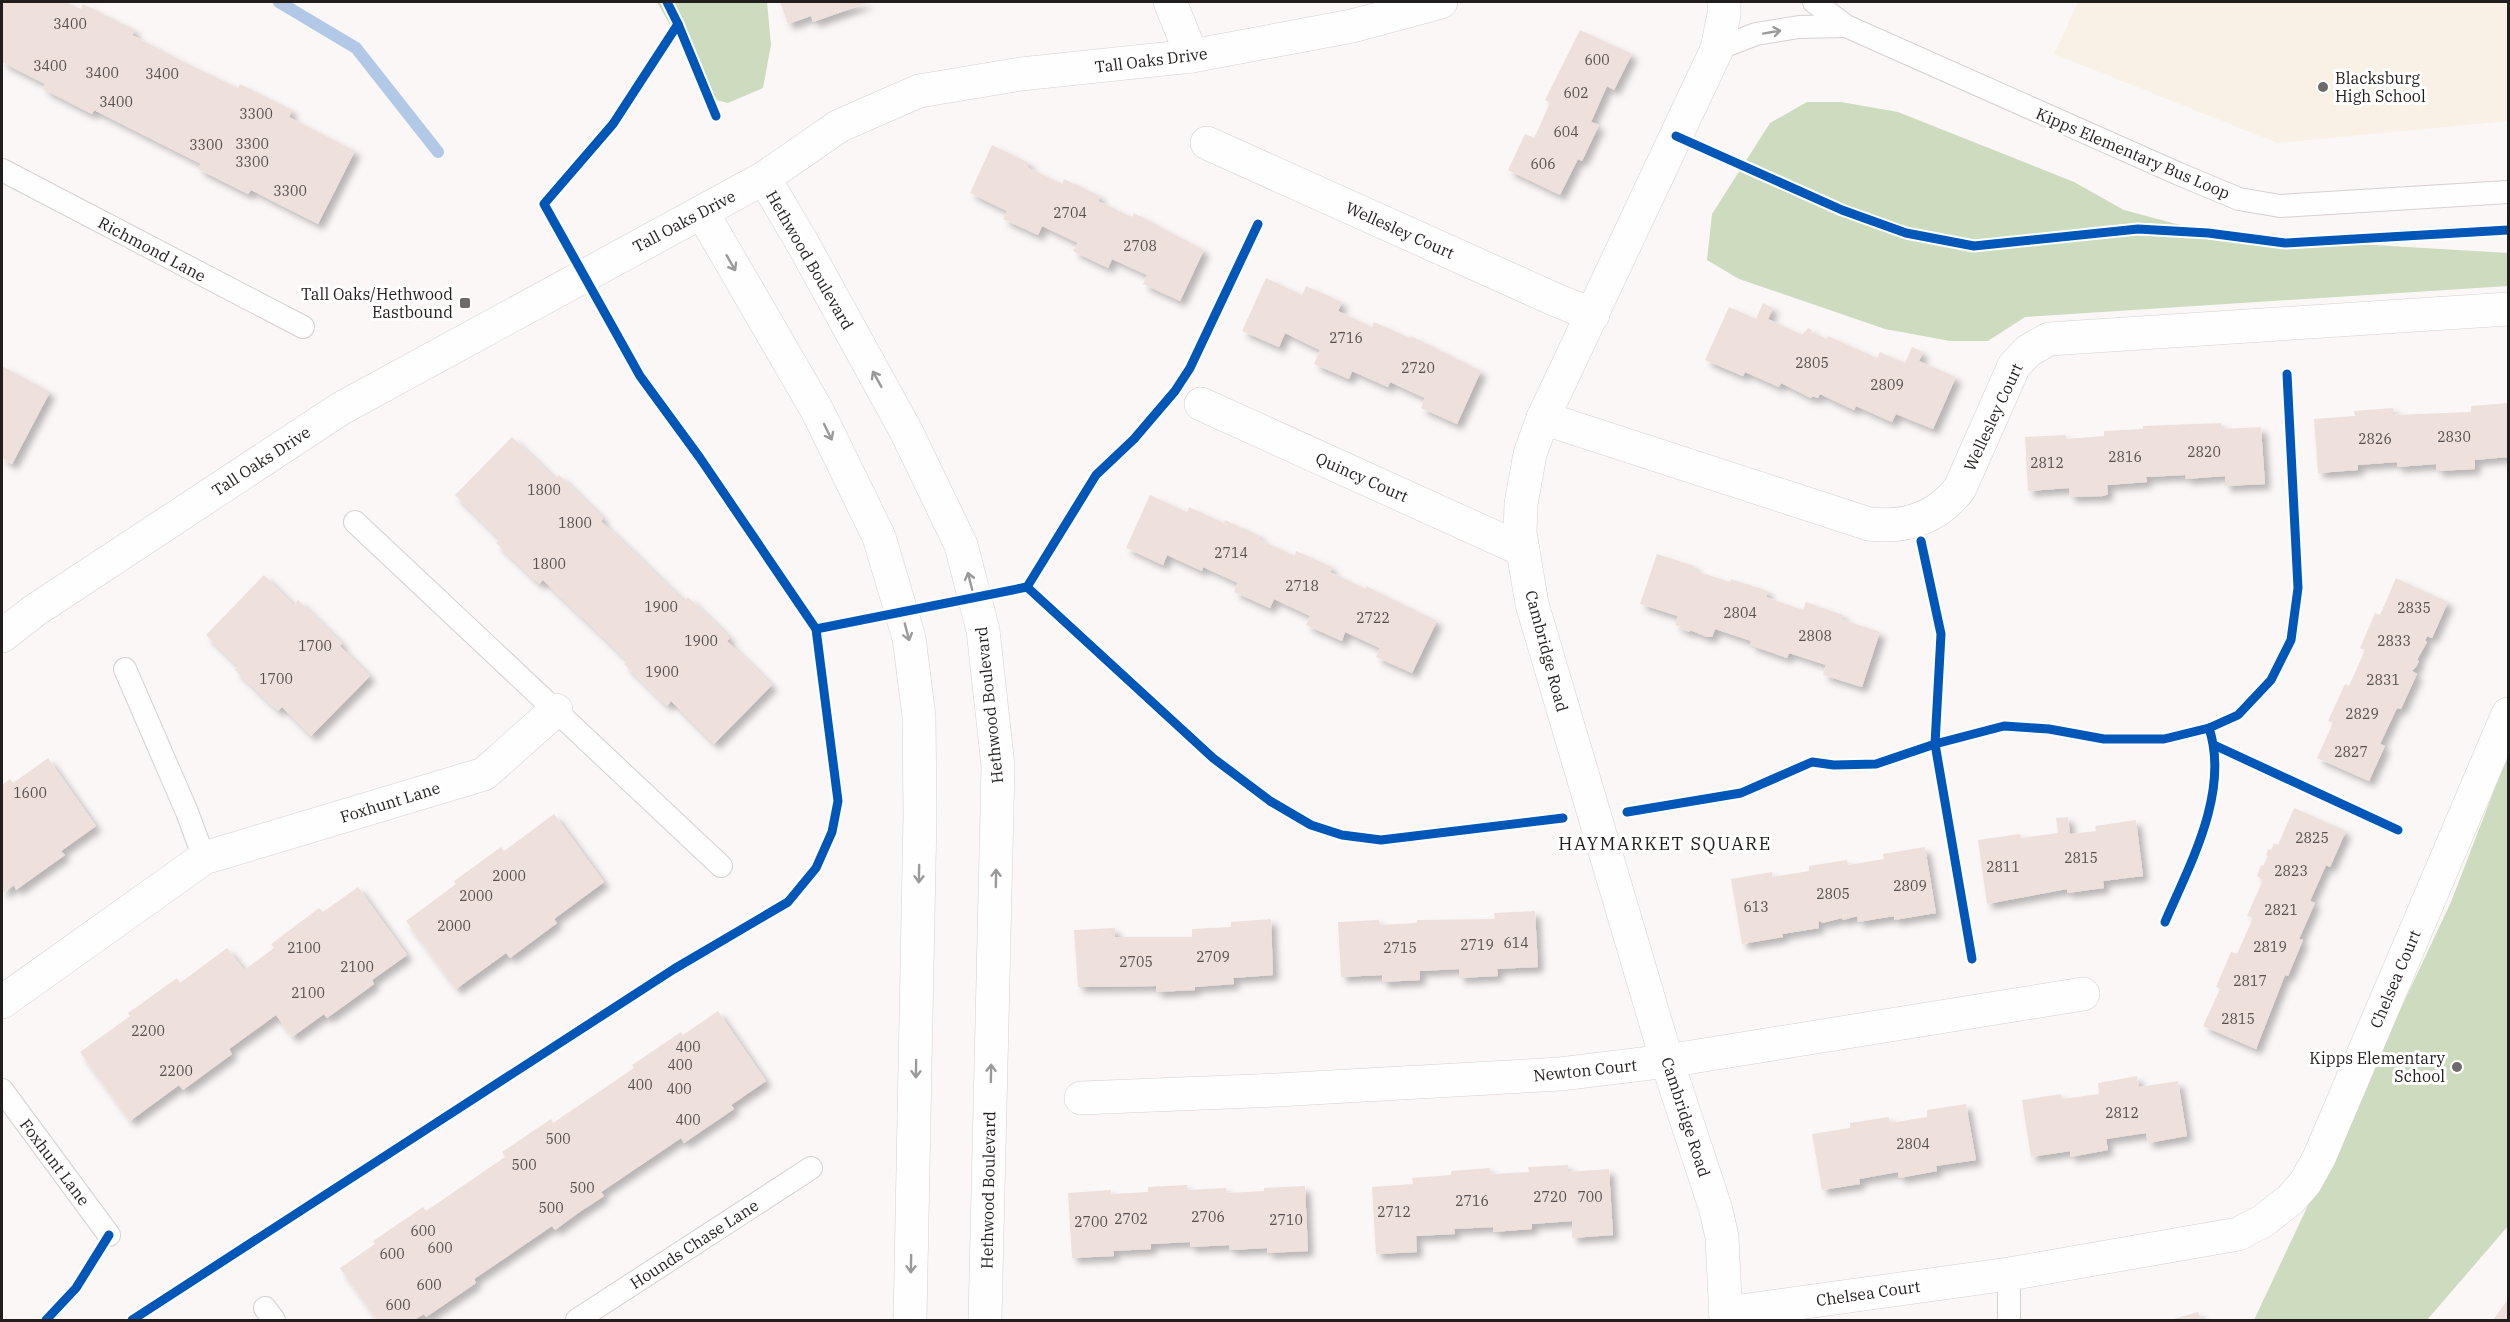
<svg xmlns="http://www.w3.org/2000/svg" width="2510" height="1322" viewBox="0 0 2510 1322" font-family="'IBM Plex Serif',serif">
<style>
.education{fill:#f9f1e6}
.forest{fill:#cddbbf}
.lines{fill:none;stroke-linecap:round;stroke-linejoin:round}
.stream{stroke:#b1c9e7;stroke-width:12}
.building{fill:#eee1dc;filter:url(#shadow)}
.service-casing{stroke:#d5d1d0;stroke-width:24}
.minor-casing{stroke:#d5d1d0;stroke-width:34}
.tertiary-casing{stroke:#d5d1d0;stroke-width:34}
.service{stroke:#fefefe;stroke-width:22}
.minor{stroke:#fefefe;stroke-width:33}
.tertiary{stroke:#fefefe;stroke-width:33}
.cycleway-casing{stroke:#fff;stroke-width:13}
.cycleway{stroke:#0057b8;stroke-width:9}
.oneway{stroke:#9b9999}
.poi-dot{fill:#6d6a69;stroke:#fff;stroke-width:2}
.labels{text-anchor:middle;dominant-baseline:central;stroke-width:6;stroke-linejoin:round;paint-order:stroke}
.number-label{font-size:14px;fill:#544f4d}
.street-label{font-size:16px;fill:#211e1d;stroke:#fff}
.poi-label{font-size:16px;fill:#211e1d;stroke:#fff;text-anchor:end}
.neighbourhood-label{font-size:18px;letter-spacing:1.5px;fill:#211e1d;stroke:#fff}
</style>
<defs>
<filter id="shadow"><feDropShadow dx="5.5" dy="5.5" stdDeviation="3" flood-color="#0004"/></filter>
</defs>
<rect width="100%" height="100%" fill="#fbf7f6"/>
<!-- education -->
<polygon class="education" points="2078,2 2508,2 2508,121 2277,143 2054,54"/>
<!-- forest -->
<g class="forest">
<polygon points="657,2 767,2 771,45 763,88 728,103 712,99"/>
<polygon points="1807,102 1841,102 1898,112 2074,182 2124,210 2221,236 2508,253 2508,286 2025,317 1988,341 1950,341 1885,329 1739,279 1707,260 1712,214 1770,123"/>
<polygon points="2508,754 2508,1226 2427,1320 2254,1320 2451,902"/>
</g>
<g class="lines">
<!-- stream -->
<polyline class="stream" points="279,2 356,48 438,152"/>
</g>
<!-- building -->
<g class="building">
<polygon points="2,2 65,2 81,9 83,4 135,30 132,35 186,63 238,88 240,84 292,110 289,117 355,151 318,224 251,190 248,194 198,169 201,164 94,110 92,114 43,89 45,84 2,62"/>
<polygon points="780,2 870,2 813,22 811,16 788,24"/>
<polygon points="1580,30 1632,54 1614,90 1607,86 1591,122 1599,125 1582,161 1578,159 1560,195 1508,170 1525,134 1534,138 1550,103 1545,100"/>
<polygon points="992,145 1029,163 1027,167 1062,184 1064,179 1100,196 1098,201 1132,217 1134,213 1204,250 1180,301 1143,284 1147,275 1112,259 1108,268 1073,251 1078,243 1042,226 1038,235 1003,219 1007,211 970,193"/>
<polygon points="1266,278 1302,295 1306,286 1342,302 1338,311 1372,327 1374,322 1410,338 1411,336 1481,371 1457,424 1421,408 1425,398 1390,382 1388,387 1352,371 1349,379 1314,364 1320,350 1285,333 1279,347 1242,331"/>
<polygon points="1763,303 1773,308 1768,319 1802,335 1808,328 1812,330 1811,332 1827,339 1828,336 1877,358 1880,352 1905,363 1912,347 1923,352 1919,361 1956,377 1933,429 1896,414 1892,422 1856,406 1854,410 1820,394 1818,398 1812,396 1811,398 1781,383 1779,387 1745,372 1743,376 1705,360 1729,307 1756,319"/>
<polygon points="2,366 50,392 12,464 2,458"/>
<polygon points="2508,403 2508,457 2475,460 2475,469 2437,471 2436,464 2397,467 2397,462 2358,465 2358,470 2318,473 2314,419 2355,416 2354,411 2393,408 2393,415 2471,412 2471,406"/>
<polygon points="2221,423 2222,429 2261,427 2265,484 2225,486 2225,476 2186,479 2185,475 2146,477 2147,482 2107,485 2108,494 2104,496 2070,497 2069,488 2028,491 2025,437 2066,435 2066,439 2104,436 2104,431 2143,429 2143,426"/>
<polygon points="512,437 555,479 559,475 603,518 601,521 684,601 688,597 730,638 727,641 772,685 714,744 671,701 667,706 624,664 628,661 543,580 539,584 496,543 500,539 455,495"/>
<polygon points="1150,495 1187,512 1189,507 1224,523 1225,520 1260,536 1258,539 1295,556 1296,551 1332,567 1330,572 1366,589 1366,586 1437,621 1412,673 1376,657 1380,648 1345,632 1342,641 1306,625 1310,616 1274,599 1270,608 1234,592 1238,583 1203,567 1202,571 1167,555 1163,565 1126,548"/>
<polygon points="1657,554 1694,566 1693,570 1730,582 1731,579 1768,591 1766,597 1803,610 1806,602 1843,615 1841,619 1880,632 1862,687 1823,675 1826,665 1789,653 1787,658 1750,645 1751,641 1715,629 1712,637 1707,637 1690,630 1690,632 1681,629 1682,627 1675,625 1678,616 1640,604"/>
<polygon points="264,575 294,605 298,600 342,643 340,646 370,676 311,736 282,707 278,711 235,670 238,666 206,635"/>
<polygon points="2396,578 2448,602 2432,638 2427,636 2425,641 2427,642 2417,660 2419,661 2416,667 2412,671 2417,674 2401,709 2397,708 2380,744 2385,746 2369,781 2317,758 2333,723 2328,721 2345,684 2349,686 2365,650 2360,648 2375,613 2380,615"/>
<polygon points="48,758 96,826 61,851 65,855 41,872 16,890 14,885 2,894 2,785 10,779 13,783"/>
<polygon points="2294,808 2346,831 2330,867 2326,865 2310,901 2315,903 2299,939 2303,940 2288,976 2285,975 2256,1049 2203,1026 2220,989 2216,987 2231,952 2237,954 2253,918 2247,916 2263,880 2257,876 2261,865 2263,866 2268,856 2266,855 2268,849 2271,850 2274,843 2278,845"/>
<polygon points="554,814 604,882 554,919 557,923 510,958 506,953 456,989 406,921 456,884 454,881 479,863 501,847 504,851"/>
<polygon points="2068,817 2070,834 2096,831 2095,826 2136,820 2143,876 2103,881 2104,888 2067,893 2067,889 1987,904 1978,840 2020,834 2021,838 2058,833 2056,818"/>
<polygon points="1925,847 1936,913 1894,920 1894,916 1858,922 1857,916 1843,920 1842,918 1822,923 1821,921 1818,922 1819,928 1782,934 1783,937 1742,944 1731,879 1772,872 1772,877 1809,871 1809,866 1847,860 1848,865 1884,859 1883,854"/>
<polygon points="358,887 407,955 372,980 374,984 327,1018 324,1014 292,1037 276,1015 229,1049 232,1054 183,1090 179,1085 130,1121 80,1052 130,1016 128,1013 177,978 180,983 227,948 244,970 274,948 271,944 319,908 323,912"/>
<polygon points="1535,911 1538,967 1497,969 1498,976 1459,978 1459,969 1420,971 1420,980 1382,982 1382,975 1341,977 1338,922 1379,920 1379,925 1417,923 1417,920 1495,919 1494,913"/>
<polygon points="1271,919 1273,975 1233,978 1234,984 1195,987 1195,990 1156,992 1156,986 1078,987 1074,930 1115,928 1115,937 1192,937 1192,929 1231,927 1231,922"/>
<polygon points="718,1011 766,1081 731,1105 734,1109 684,1143 681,1138 601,1192 604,1196 578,1213 555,1230 552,1226 474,1279 476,1283 426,1317 424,1314 414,1320 377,1320 340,1268 375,1244 373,1241 423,1207 426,1211 505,1157 502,1152 551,1119 553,1123 634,1068 632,1065 681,1032 683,1035"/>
<polygon points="2137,1076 2139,1087 2178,1081 2187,1136 2148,1143 2146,1133 2106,1139 2108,1150 2070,1157 2070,1151 2031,1157 2022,1100 2061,1094 2062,1099 2099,1094 2098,1083"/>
<polygon points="1966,1104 1976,1160 1936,1166 1937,1171 1899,1178 1898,1172 1859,1179 1860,1184 1822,1190 1812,1134 1850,1128 1850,1123 1889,1117 1890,1123 1927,1117 1927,1110"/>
<polygon points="1568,1165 1568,1172 1609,1169 1613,1235 1572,1238 1572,1221 1532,1224 1532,1229 1493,1232 1493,1227 1454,1229 1455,1234 1416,1236 1417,1252 1376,1254 1372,1187 1413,1184 1412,1178 1451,1175 1451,1171 1490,1168 1490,1174 1529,1172 1528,1167"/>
<polygon points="1187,1185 1187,1190 1226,1188 1227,1193 1264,1191 1264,1188 1305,1186 1308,1251 1267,1253 1267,1248 1230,1250 1229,1245 1190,1247 1190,1242 1151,1244 1151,1249 1113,1251 1114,1256 1072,1258 1068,1193 1111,1190 1111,1194 1148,1192 1148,1187"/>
<polygon points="2508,1299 2508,1320 2493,1320"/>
<polygon points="2198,1312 2201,1320 2170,1320"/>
</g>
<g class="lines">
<defs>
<g id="service">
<polyline points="1814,2 1846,26 2179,174 2239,199 2280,206 2508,192"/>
<polyline points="1717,49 1756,34 1799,27 1846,26"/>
<polyline points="2,170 303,327"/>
<polyline points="355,522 721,866"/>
<polyline points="125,669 187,812 204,858"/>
<polyline points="2,1090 109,1235"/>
<polyline points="2009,1274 2009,1320"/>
<polyline points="265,1308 274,1320"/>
<polyline points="577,1320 811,1168"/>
</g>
<g id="minor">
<polyline points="1170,2 1192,56"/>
<polyline points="1724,2 1724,14 1717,49 1543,418 1530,454 1521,504 1520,533 1532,604 1667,1061 1716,1210 1722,1237 1726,1320"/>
<polyline points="1207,143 1556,300 1593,315"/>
<polyline points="764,178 839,126 919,91 1021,74 1192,56 1352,26 1441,2"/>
<polyline points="1201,404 1523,550"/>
<path d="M1543,418L1869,524C1905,528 1937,519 1960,488L2014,366L2028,351L2049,339L2508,309"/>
<polyline points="2,1002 204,858 484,774 556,710"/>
<polyline points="1081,1098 1277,1090 1560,1074 1667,1061 2083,994"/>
<polyline points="1726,1313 2009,1274 2238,1234 2263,1221 2291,1199 2305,1183 2319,1158 2508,714"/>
</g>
<g id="tertiary">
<polyline points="702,212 818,412 879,537 909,638 919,716 920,815 910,1320"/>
<polyline points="2,636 34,611 340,409 764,178 803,244 906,431 961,545 983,630 998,766 985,1320"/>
</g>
</defs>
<!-- service casing -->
<use href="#service" class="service-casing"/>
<!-- minor casing -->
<use href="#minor" class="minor-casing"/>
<!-- tertiary casing -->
<use href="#tertiary" class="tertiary-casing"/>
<!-- service -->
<use href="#service" class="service"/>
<!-- minor -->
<use href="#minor" class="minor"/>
<!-- tertiary -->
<use href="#tertiary" class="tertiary"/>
<defs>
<g id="cycleway">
<polyline points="667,2 678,24 716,116"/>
<polyline points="1676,136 1842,210 1906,233 1974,246 2138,229 2208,233 2285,243 2508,230"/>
<polyline points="1921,541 1941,634 1935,744 1972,959"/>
<polyline points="1027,587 1096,475 1134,439 1175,391 1190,368 1258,224"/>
<polyline points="816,629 1027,587 1213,758 1270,801 1311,825 1342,835 1381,840 1563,818"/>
<polyline points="2214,745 2398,830"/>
<polyline points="1627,812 1741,793 1812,762 1834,765 1876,764 1935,744 2004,726 2049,729 2104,739 2164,739 2209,728 2238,715 2271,680 2291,640 2298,588 2287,374"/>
<path d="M2165,922C2190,864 2230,792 2209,728"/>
<polyline points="46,1320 76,1288 109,1235"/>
<polyline points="132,1320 674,969 788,902 816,868 832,832 838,801 816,629 700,458 640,376 544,204 613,124 678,24"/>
</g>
</defs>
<!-- cycleway casing -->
<use href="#cycleway" class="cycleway-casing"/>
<!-- cycleway -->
<use href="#cycleway" class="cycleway"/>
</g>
<!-- one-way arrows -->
<defs><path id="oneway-shaft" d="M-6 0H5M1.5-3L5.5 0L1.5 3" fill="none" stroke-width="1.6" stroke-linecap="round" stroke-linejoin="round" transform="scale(1.5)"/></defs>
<g class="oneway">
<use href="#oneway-shaft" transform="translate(1772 32) rotate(-10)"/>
<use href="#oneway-shaft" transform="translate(731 263) rotate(60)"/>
<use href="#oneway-shaft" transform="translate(877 379) rotate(-119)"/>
<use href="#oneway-shaft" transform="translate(828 432) rotate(64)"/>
<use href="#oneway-shaft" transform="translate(970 581) rotate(-104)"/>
<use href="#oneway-shaft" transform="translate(907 632) rotate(75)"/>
<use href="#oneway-shaft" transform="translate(919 874) rotate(91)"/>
<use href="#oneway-shaft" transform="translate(996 878) rotate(-89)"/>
<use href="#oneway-shaft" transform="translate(916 1069) rotate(91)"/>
<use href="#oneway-shaft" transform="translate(991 1073) rotate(-89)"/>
<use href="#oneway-shaft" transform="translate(911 1264) rotate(91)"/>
</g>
<!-- markers -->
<g class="poi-dot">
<circle cx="2323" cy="87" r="6"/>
<rect x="459" y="297" width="12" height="12" rx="3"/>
<circle cx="2457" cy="1067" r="6"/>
</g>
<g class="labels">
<!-- number labels -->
<g class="number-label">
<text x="70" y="24">3400</text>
<text x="1597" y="60">600</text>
<text x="50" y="66">3400</text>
<text x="102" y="73">3400</text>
<text x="162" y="74">3400</text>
<text x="1576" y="93">602</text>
<text x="116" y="102">3400</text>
<text x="256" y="114">3300</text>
<text x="1566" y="132">604</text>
<text x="252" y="144">3300</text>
<text x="206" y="145">3300</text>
<text x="252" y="162">3300</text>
<text x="1543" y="164">606</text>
<text x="290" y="191">3300</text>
<text x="1070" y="213">2704</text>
<text x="1140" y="246">2708</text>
<text x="1346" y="338">2716</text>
<text x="1812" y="363">2805</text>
<text x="1418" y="368">2720</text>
<text x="1887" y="385">2809</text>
<text x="2454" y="437">2830</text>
<text x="2375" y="439">2826</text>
<text x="2204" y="452">2820</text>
<text x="2125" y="457">2816</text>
<text x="2047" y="463">2812</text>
<text x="544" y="490">1800</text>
<text x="575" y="523">1800</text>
<text x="1231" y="553">2714</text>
<text x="549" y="564">1800</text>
<text x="1302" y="586">2718</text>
<text x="661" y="607">1900</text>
<text x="2414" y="608">2835</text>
<text x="1740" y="613">2804</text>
<text x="1373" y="618">2722</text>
<text x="1815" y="636">2808</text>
<text x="701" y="641">1900</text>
<text x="2394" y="641">2833</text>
<text x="315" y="646">1700</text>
<text x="662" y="672">1900</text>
<text x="276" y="679">1700</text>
<text x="2383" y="680">2831</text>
<text x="2362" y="714">2829</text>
<text x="2351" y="752">2827</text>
<text x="30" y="793">1600</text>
<text x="2312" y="838">2825</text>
<text x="2081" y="858">2815</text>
<text x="2003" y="867">2811</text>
<text x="2291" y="871">2823</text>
<text x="509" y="876">2000</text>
<text x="1910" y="886">2809</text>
<text x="1833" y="894">2805</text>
<text x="476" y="896">2000</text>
<text x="1756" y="907">613</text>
<text x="2281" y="910">2821</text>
<text x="454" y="926">2000</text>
<text x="1516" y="943">614</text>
<text x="1477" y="945">2719</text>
<text x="2270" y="947">2819</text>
<text x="304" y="948">2100</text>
<text x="1400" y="948">2715</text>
<text x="1213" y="957">2709</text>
<text x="1136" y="962">2705</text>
<text x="357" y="967">2100</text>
<text x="2250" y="981">2817</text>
<text x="308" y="993">2100</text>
<text x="2238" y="1019">2815</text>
<text x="148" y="1031">2200</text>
<text x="688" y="1047">400</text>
<text x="680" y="1065">400</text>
<text x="176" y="1071">2200</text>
<text x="640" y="1085">400</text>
<text x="679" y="1089">400</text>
<text x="2122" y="1113">2812</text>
<text x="688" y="1120">400</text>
<text x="558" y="1139">500</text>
<text x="1913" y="1144">2804</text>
<text x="524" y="1165">500</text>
<text x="582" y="1188">500</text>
<text x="1550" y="1197">2720</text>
<text x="1590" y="1197">700</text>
<text x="1472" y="1201">2716</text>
<text x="551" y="1208">500</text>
<text x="1394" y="1212">2712</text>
<text x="1208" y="1217">2706</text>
<text x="1131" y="1219">2702</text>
<text x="1286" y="1220">2710</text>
<text x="1091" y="1222">2700</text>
<text x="423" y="1231">600</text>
<text x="440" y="1248">600</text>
<text x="392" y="1254">600</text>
<text x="429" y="1285">600</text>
<text x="398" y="1305">600</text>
</g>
<!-- street labels -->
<g class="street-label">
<text transform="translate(1151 60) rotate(-7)">Tall Oaks Drive</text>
<text transform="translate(2133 153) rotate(23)">Kipps Elementary Bus Loop</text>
<text transform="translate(684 221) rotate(-28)">Tall Oaks Drive</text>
<text transform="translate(1400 230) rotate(24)">Wellesley Court</text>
<text transform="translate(152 249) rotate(28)">Richmond Lane</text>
<text transform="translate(810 260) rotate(60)">Hethwood Boulevard</text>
<text transform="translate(1993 417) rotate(-65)">Wellesley Court</text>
<text transform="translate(261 461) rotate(-33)">Tall Oaks Drive</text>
<text transform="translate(1362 477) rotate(24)">Quincy Court</text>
<text transform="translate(1547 651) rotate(75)">Cambridge Road</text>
<text transform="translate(989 705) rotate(-96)">Hethwood Boulevard</text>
<text transform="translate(390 802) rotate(-17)">Foxhunt Lane</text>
<text transform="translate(2395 979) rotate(-67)">Chelsea Court</text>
<text transform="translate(1585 1070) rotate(-6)">Newton Court</text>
<text transform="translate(1686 1117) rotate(72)">Cambridge Road</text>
<text transform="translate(55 1162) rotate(53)">Foxhunt Lane</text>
<text transform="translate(988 1190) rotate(-89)">Hethwood Boulevard</text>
<text transform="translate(694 1244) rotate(-33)">Hounds Chase Lane</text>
<text transform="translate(1868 1293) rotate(-8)">Chelsea Court</text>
</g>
<!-- poi labels -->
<g class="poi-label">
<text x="2335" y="78" text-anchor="start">Blacksburg<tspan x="2335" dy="18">High School</tspan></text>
<text x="453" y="294">Tall Oaks/Hethwood<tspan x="453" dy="18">Eastbound</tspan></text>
<text x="2445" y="1058">Kipps Elementary<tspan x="2445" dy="18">School</tspan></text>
</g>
<!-- neighbourhood labels -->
<g class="neighbourhood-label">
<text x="1665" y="843">HAYMARKET SQUARE</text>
</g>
</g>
<!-- border -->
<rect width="2510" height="1322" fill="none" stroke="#211e1d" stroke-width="6"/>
</svg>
